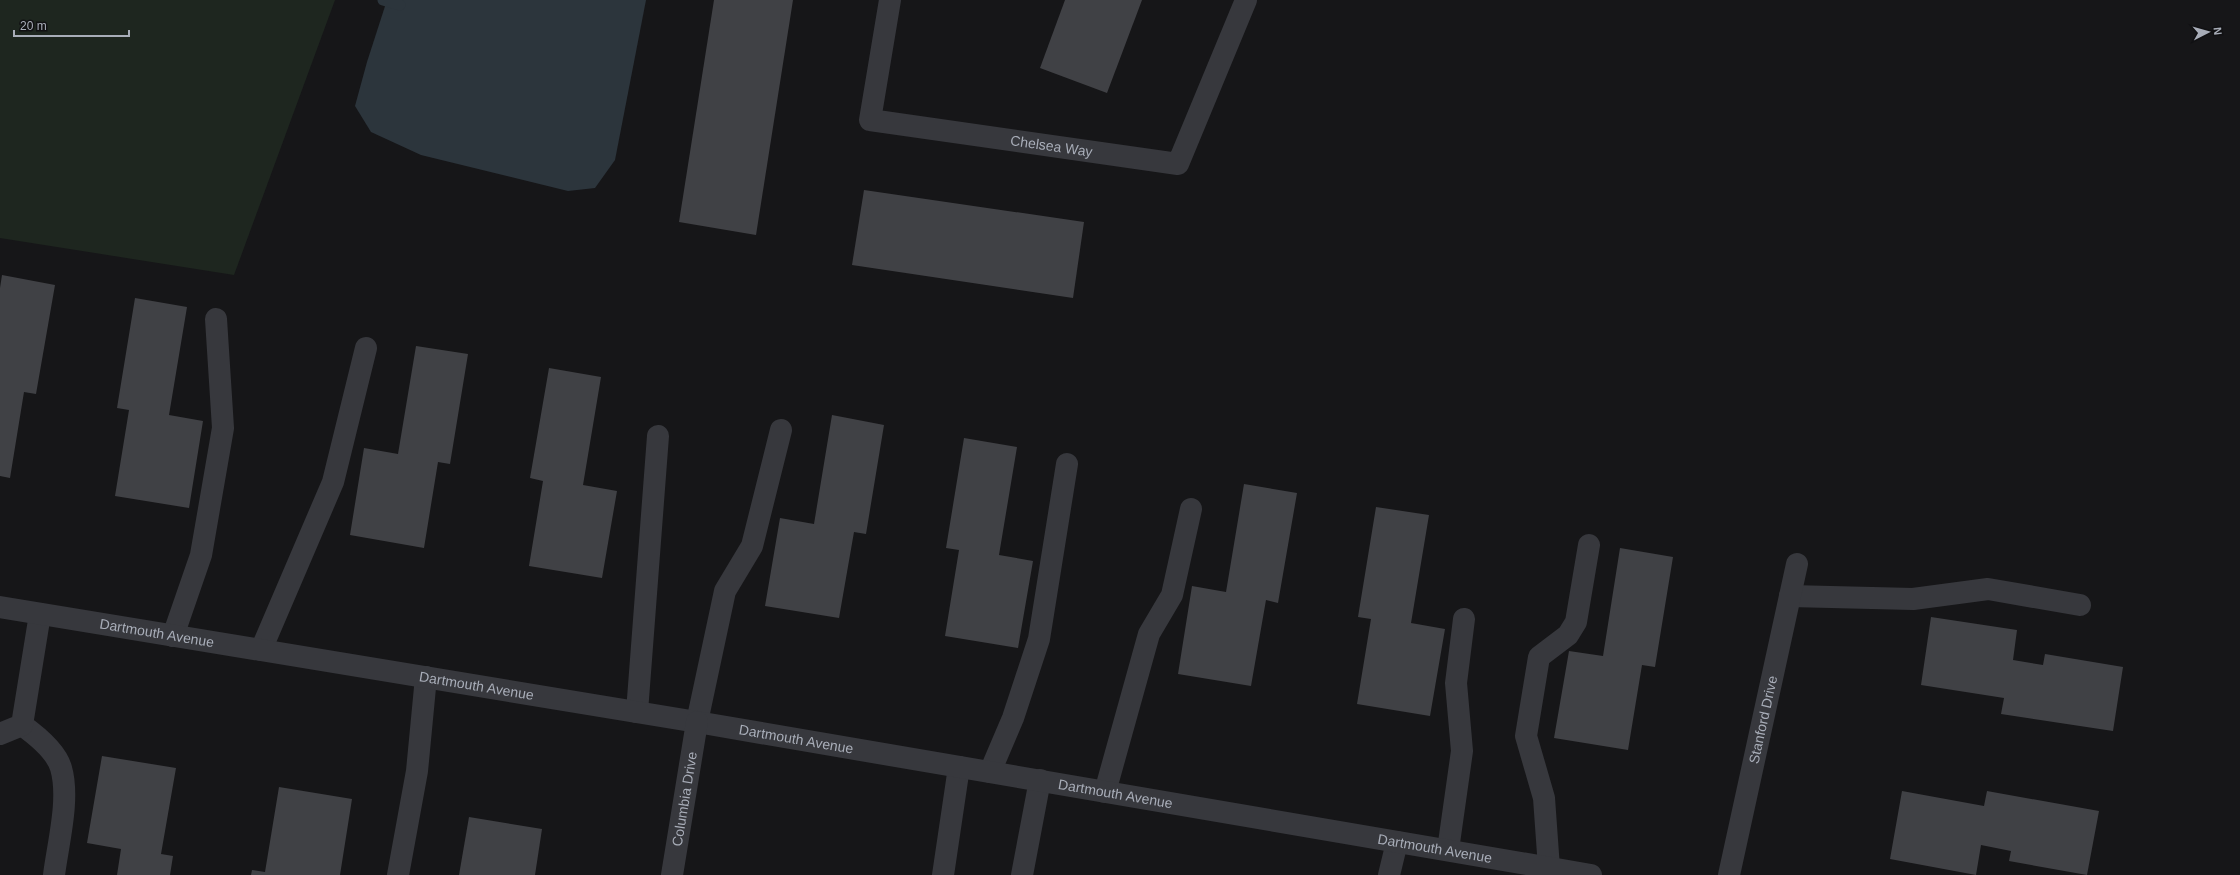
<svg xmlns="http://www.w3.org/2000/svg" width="2240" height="875" viewBox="0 0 2240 875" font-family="Arial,sans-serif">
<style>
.green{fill:#1e261f}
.water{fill:#2c353c}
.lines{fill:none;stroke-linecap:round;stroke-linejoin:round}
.stream{stroke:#2c353c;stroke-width:11}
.building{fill:#404145}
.service{stroke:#37383d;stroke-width:22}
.minor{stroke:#37383d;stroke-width:22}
.labels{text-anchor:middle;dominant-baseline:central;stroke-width:3;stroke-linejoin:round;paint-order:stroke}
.street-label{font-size:14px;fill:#a8adb8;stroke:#111113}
</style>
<rect width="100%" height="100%" fill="#161618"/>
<!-- green -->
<polygon class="green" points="0,0 335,0 234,275 0,238"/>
<!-- water -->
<polygon class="water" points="387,0 646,0 615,160 595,188 568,191 421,155 371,132 355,106 367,62"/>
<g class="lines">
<!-- stream -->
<polyline class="stream" points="383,0 400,5"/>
</g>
<!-- building -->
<g class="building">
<polygon points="714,0 793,0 756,235 679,222"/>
<polygon points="1065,0 1142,0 1107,93 1040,68"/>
<polygon points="864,190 1084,222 1073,298 852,265"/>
<polygon points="2,275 55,285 36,394 24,392 10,478 0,476 0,288"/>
<polygon points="135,298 187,307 169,415 203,421 189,508 115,496 129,410 117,408"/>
<polygon points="416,346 468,354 450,464 438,462 424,548 350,535 364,448 398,454"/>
<polygon points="549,368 601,377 583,485 617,491 602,578 529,566 543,481 530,478"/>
<polygon points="832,415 884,425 866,534 854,532 839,618 765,606 780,518 814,524"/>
<polygon points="964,438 1017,447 999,555 1033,561 1018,648 945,636 959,550 946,548"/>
<polygon points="1244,484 1297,493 1278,603 1266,600 1251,686 1178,674 1192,586 1226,592"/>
<polygon points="1376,507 1429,515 1411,623 1445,629 1430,716 1357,704 1371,619 1358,617"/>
<polygon points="1620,548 1673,557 1655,667 1642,665 1628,750 1554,738 1569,651 1603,656"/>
<polygon points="1931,617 2017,630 2013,660 2043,665 2045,654 2123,667 2113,731 2001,714 2004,698 1921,685"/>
<polygon points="102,756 176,768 161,854 173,856 170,875 117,875 121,849 87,843"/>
<polygon points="279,787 352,799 340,875 251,875 252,870 265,872"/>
<polygon points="1902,791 1984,806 1987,791 2099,811 2087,875 2009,861 2011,851 1981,845 1976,875 1890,859"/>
<polygon points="469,817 542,829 535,875 459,875"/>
</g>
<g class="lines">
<!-- service -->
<g class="service">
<polyline points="1790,596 1913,599 1988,589 2080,605"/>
<polyline points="173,636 201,555 223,428 216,319"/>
<polyline points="261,650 333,482 366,348"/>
<polyline points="637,712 658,436"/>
<polyline points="697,722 725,591 752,546 781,430"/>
<path d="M22,725C36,735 56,751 61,768C70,799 58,843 54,875"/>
<polyline points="0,734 22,725 40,614"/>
<polyline points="990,772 1013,718 1039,639 1067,464"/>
<polyline points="1105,792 1149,634 1172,595 1191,509"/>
<polyline points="1448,850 1462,751 1456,683 1464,619"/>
<polyline points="1549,868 1544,798 1526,736 1539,657 1568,635 1576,622 1589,545"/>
<polyline points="398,875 417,771 426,677"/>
<polyline points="943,875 959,767"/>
<polyline points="1022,875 1040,780"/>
<polyline points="1389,875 1397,842"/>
</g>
<!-- minor -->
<g class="minor">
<path id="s1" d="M890,0L870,120L1178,164L1246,0"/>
<path id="s2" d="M0,607L697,722L1591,875"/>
<path id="s3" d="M672,875L697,722"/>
<path id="s4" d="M1729,875L1797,564"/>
</g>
</g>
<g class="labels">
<!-- street labels -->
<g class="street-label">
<text stroke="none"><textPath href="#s1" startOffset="305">Chelsea Way</textPath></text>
<text stroke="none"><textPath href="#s2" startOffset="159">Dartmouth Avenue</textPath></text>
<text stroke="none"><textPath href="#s2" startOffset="483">Dartmouth Avenue</textPath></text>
<text stroke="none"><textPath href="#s4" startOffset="159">Stanford Drive</textPath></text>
<text stroke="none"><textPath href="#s2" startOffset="807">Dartmouth Avenue</textPath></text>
<text stroke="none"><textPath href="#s2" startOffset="1131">Dartmouth Avenue</textPath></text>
<text stroke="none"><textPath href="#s3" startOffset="77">Columbia Drive</textPath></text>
<text stroke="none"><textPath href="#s2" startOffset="1455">Dartmouth Avenue</textPath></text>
</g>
</g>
<!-- north arrow -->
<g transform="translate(2208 32) rotate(84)" stroke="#111113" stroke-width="3" paint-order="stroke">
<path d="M0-3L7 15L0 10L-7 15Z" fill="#a8adb8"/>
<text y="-6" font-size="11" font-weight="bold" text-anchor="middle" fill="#a8adb8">N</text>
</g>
<!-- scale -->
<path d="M14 30v6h115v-6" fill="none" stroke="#a8adb8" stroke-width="2"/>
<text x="20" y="30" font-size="12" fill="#a8adb8" stroke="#111113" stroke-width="3" paint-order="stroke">20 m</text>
</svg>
